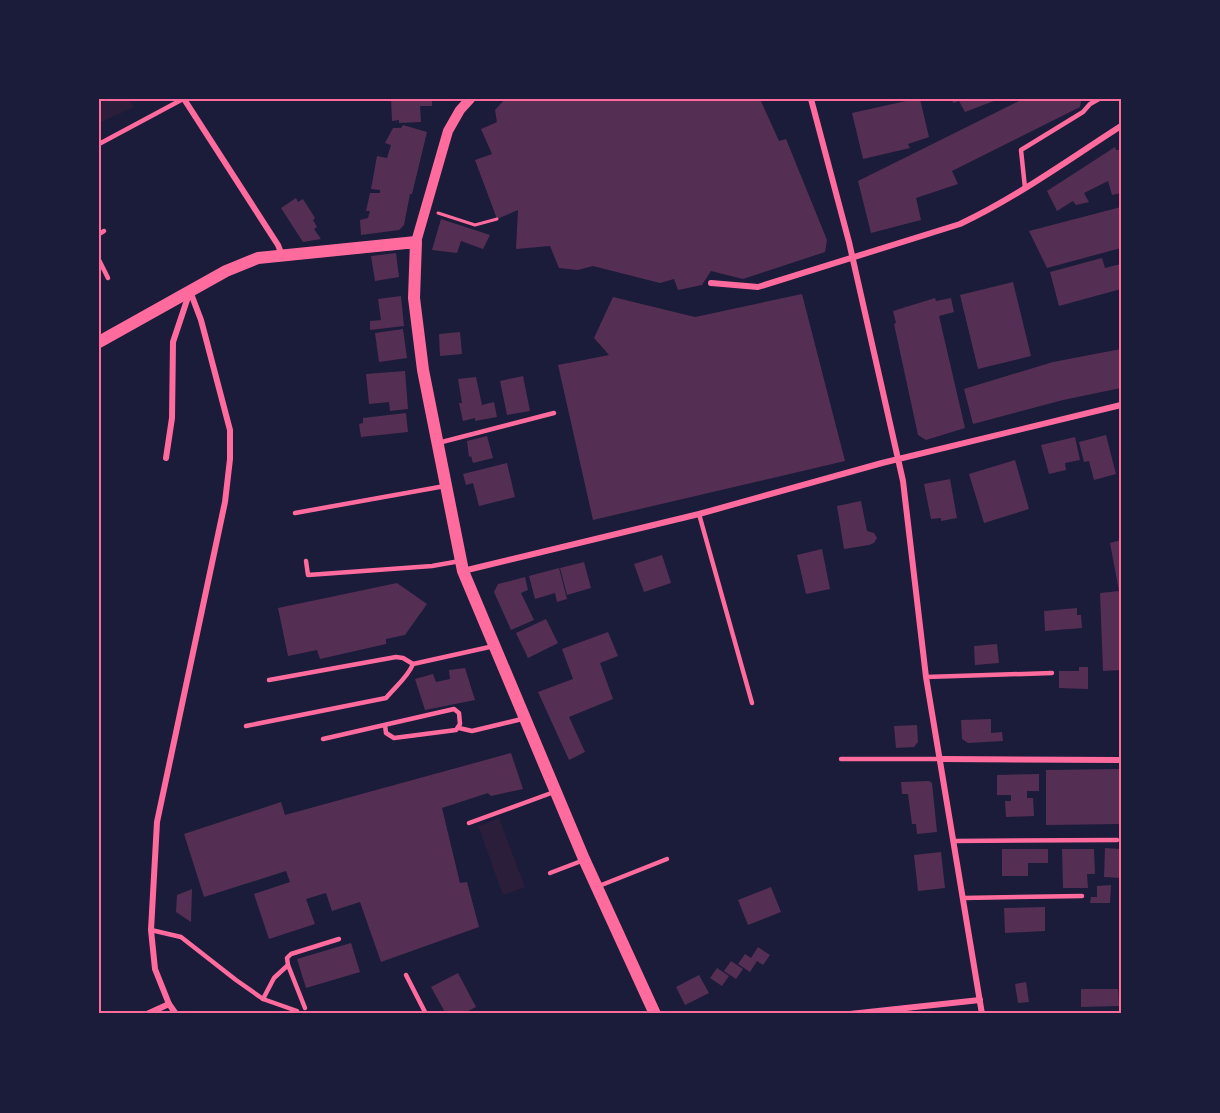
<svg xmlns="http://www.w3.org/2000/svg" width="1220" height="1113" viewBox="0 0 1220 1113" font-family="Quicksand,sans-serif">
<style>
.green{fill:#2a1e3b}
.building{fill:#542f53}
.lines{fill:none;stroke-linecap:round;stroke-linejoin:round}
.path{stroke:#ff6b9d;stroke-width:3}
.service{stroke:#ff6b9d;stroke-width:4.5}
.minor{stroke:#ff6b9d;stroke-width:6}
.tertiary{stroke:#ff6b9d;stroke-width:10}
.secondary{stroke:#ff6b9d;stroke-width:12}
.neatline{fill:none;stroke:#ff6b9d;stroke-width:2}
</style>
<rect width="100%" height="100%" fill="#1b1b3a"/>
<!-- green -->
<g class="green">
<polygon points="99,99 129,99 134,107 99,123"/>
<polygon points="499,818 525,887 503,895 478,826"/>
</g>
<!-- building -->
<g class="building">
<polygon points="391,99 432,99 432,106 420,106 421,122 399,123 399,120 392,121"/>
<polygon points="505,99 760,99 779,141 786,139 827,240 825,252 743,279 711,271 702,285 678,290 674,279 660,283 593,266 578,270 559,268 550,246 516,249 518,210 497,219 475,160 492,154 481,129 497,122 495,110"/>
<polygon points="915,99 920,99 929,137 908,144 910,148 863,159 852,113"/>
<polygon points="952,99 999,99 965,112 959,101 953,103"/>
<polygon points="1023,99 1080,99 1081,101 1080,107 952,171 958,184 916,198 921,220 871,233 858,181"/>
<polygon points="403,125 427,132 412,194 410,194 404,225 399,230 361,235 360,220 368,218 370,211 366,211 370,193 380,193 380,190 371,189 377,156 387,158 391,145 385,143 393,128 401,128"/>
<polygon points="1115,147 1116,150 1121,150 1121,193 1112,195 1108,181 1084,193 1089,202 1076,205 1073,201 1057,211 1047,191"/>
<polygon points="296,198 298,202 303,199 315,218 313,220 317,227 314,229 321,239 303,242 281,208"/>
<polygon points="1121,207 1121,248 1047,268 1029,231"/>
<polygon points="441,219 490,235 483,249 461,241 457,253 432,250"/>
<polygon points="396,253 399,277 375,281 371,256"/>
<polygon points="1102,258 1105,268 1121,264 1121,289 1059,306 1050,272"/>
<polygon points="1013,282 1031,356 978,369 960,295"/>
<polygon points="802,294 845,461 593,520 558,365 609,355 594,338 613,297 695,317"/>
<polygon points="401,296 404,326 370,330 370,321 381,320 378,299"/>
<polygon points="935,298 936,301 951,298 954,312 939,316 965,428 926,440 918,435 894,324 896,323 893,311"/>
<polygon points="403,329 407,358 379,362 375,333"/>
<polygon points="460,332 462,354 440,356 439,334"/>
<polygon points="1121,349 1121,388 1063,400 973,424 964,389 1053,362"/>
<polygon points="405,371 408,409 390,411 389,402 369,404 366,374"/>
<polygon points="523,376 530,411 507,415 500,381"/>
<polygon points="476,377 482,405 494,402 497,417 475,421 475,418 463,421 459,403 462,403 458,379"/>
<polygon points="406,413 408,432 361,437 359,424 363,423 363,418"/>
<polygon points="1106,435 1116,474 1094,480 1089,461 1084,462 1079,442"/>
<polygon points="487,436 493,458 473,463 471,456 469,457 467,441"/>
<polygon points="1075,437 1080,460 1065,463 1066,470 1049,474 1041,445"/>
<polygon points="1015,460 1029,509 984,523 969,474"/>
<polygon points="507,463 515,497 479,506 473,483 466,485 463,474"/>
<polygon points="950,479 957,518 941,521 941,518 931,519 924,484"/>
<polygon points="861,501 867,531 874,533 877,538 874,543 869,545 844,549 837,506"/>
<polygon points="1121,540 1121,670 1103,671 1100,593 1119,591 1110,543"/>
<polygon points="822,549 830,589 806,594 797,555"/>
<polygon points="662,555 671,583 644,592 634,564"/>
<polygon points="584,562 591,588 567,595 560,568"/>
<polygon points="559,568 567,599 557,602 555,593 535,599 529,576"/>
<polygon points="525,577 528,590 521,593 534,620 511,630 494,592 498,584"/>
<polygon points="397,583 427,604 405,635 386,639 386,644 320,659 317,650 288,656 278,608"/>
<polygon points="1077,608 1077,615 1081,615 1082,628 1045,631 1044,611"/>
<polygon points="546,619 558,643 528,658 516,633"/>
<polygon points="608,632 618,656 600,663 613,699 569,717 585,752 569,760 538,692 573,679 562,649"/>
<polygon points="997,644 999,663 975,665 974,646"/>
<polygon points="1079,667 1088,667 1088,689 1059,688 1059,671 1079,671"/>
<polygon points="465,668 475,700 425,710 415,679 433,674 436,682 450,679 449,670"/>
<polygon points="991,719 991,733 1002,732 1003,741 968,743 962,739 961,720"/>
<polygon points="917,725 918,742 914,747 896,748 894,726"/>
<polygon points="511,753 523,789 491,796 488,793 442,808 460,883 467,882 479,927 381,962 360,902 332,911 326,893 306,899 315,924 269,939 254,894 290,882 286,871 204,897 184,834 281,802 285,815"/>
<polygon points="1121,769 1121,824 1046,825 1046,770"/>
<polygon points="1039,774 1039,791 1027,791 1027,798 1033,798 1034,816 1006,817 1005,801 1011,801 1011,795 997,795 997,775"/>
<polygon points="929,781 932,783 937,832 917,834 916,824 912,824 908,794 902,794 901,782"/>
<polygon points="1105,848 1121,849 1121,878 1104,877"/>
<polygon points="1002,849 1048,849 1048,863 1028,863 1028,876 1002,876"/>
<polygon points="1062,849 1094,849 1095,874 1087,874 1088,888 1063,888"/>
<polygon points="941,852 945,888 918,891 914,855"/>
<polygon points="1111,885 1110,903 1090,903 1091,897 1097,897 1097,886"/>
<polygon points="771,887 781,912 748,925 738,900"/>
<polygon points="192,889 191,922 176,912 177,895"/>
<polygon points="1045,907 1045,931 1005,933 1004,908"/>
<polygon points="351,943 360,972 306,988 297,959"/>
<polygon points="758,947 770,955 763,965 757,961 750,972 738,964 745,954 751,958"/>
<polygon points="731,961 743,969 736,979 724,971"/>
<polygon points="717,968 729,976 722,986 710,978"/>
<polygon points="458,973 476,1007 462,1014 446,1014 431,987"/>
<polygon points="699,975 709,993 685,1005 676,987"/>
<polygon points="1026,982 1029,1002 1018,1003 1015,984"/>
<polygon points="1081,989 1118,989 1119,1006 1081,1007"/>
</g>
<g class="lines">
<!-- path -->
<polyline class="path" points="438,213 475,225 497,219"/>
<!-- service -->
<g class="service">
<polyline points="99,144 183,99"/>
<polyline points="1025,188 1021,150 1083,112 1090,104 1099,99"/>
<polyline points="99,234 104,231"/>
<polyline points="99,260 108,278"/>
<polyline points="438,443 554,413"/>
<polyline points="295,513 445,486"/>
<polyline points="699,514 752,703"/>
<polyline points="306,561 308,575 432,566 460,561"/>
<polyline points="926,677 1052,673"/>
<polyline points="269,680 396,657 403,658 413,664 494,646"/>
<path d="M246,726L386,698C395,687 408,677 413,664"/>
<polyline points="459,728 472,731 522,719"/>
<polyline points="323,739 454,709 459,713 460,724 456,730 394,738 386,733 385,725"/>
<polyline points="841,759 940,759"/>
<polyline points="469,823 554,792"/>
<polyline points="953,841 1117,840"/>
<polyline points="550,873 584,860"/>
<polyline points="599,886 667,859"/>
<polyline points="963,898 1082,896"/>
<polyline points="151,930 181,937 236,980 263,999 297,1011"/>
<polyline points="406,975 426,1014"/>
<polyline points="263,999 274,978 288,965"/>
<polyline points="305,1008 288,965 287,958 291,954 339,939"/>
</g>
<!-- minor -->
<g class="minor">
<polyline points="184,99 278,245 282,255"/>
<polyline points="811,99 849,242 903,481 926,677 982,1014"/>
<path d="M711,283L758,287L960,224C1017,197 1068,160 1121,126"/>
<polyline points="166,458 172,418 173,342 189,294"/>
<polyline points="463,571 699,514 882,463 1121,405"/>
<polyline points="940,759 1121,760"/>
<polyline points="147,1014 169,1004"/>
<polyline points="176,1014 169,1004 155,969 151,930 157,822 225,502 230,459 230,430 201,320 190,291"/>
<polyline points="850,1014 980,1000"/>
</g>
<!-- tertiary -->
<polyline class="tertiary" points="416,242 448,131 460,110 470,99"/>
<!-- secondary -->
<polyline class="secondary" points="99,342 226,271 258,258 416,242 414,298 423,370 463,571 584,859 655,1014"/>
</g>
<!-- border -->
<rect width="1220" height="1113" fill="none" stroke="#1b1b3a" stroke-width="201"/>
<rect x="100" y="100" width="1020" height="912" class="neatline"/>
</svg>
